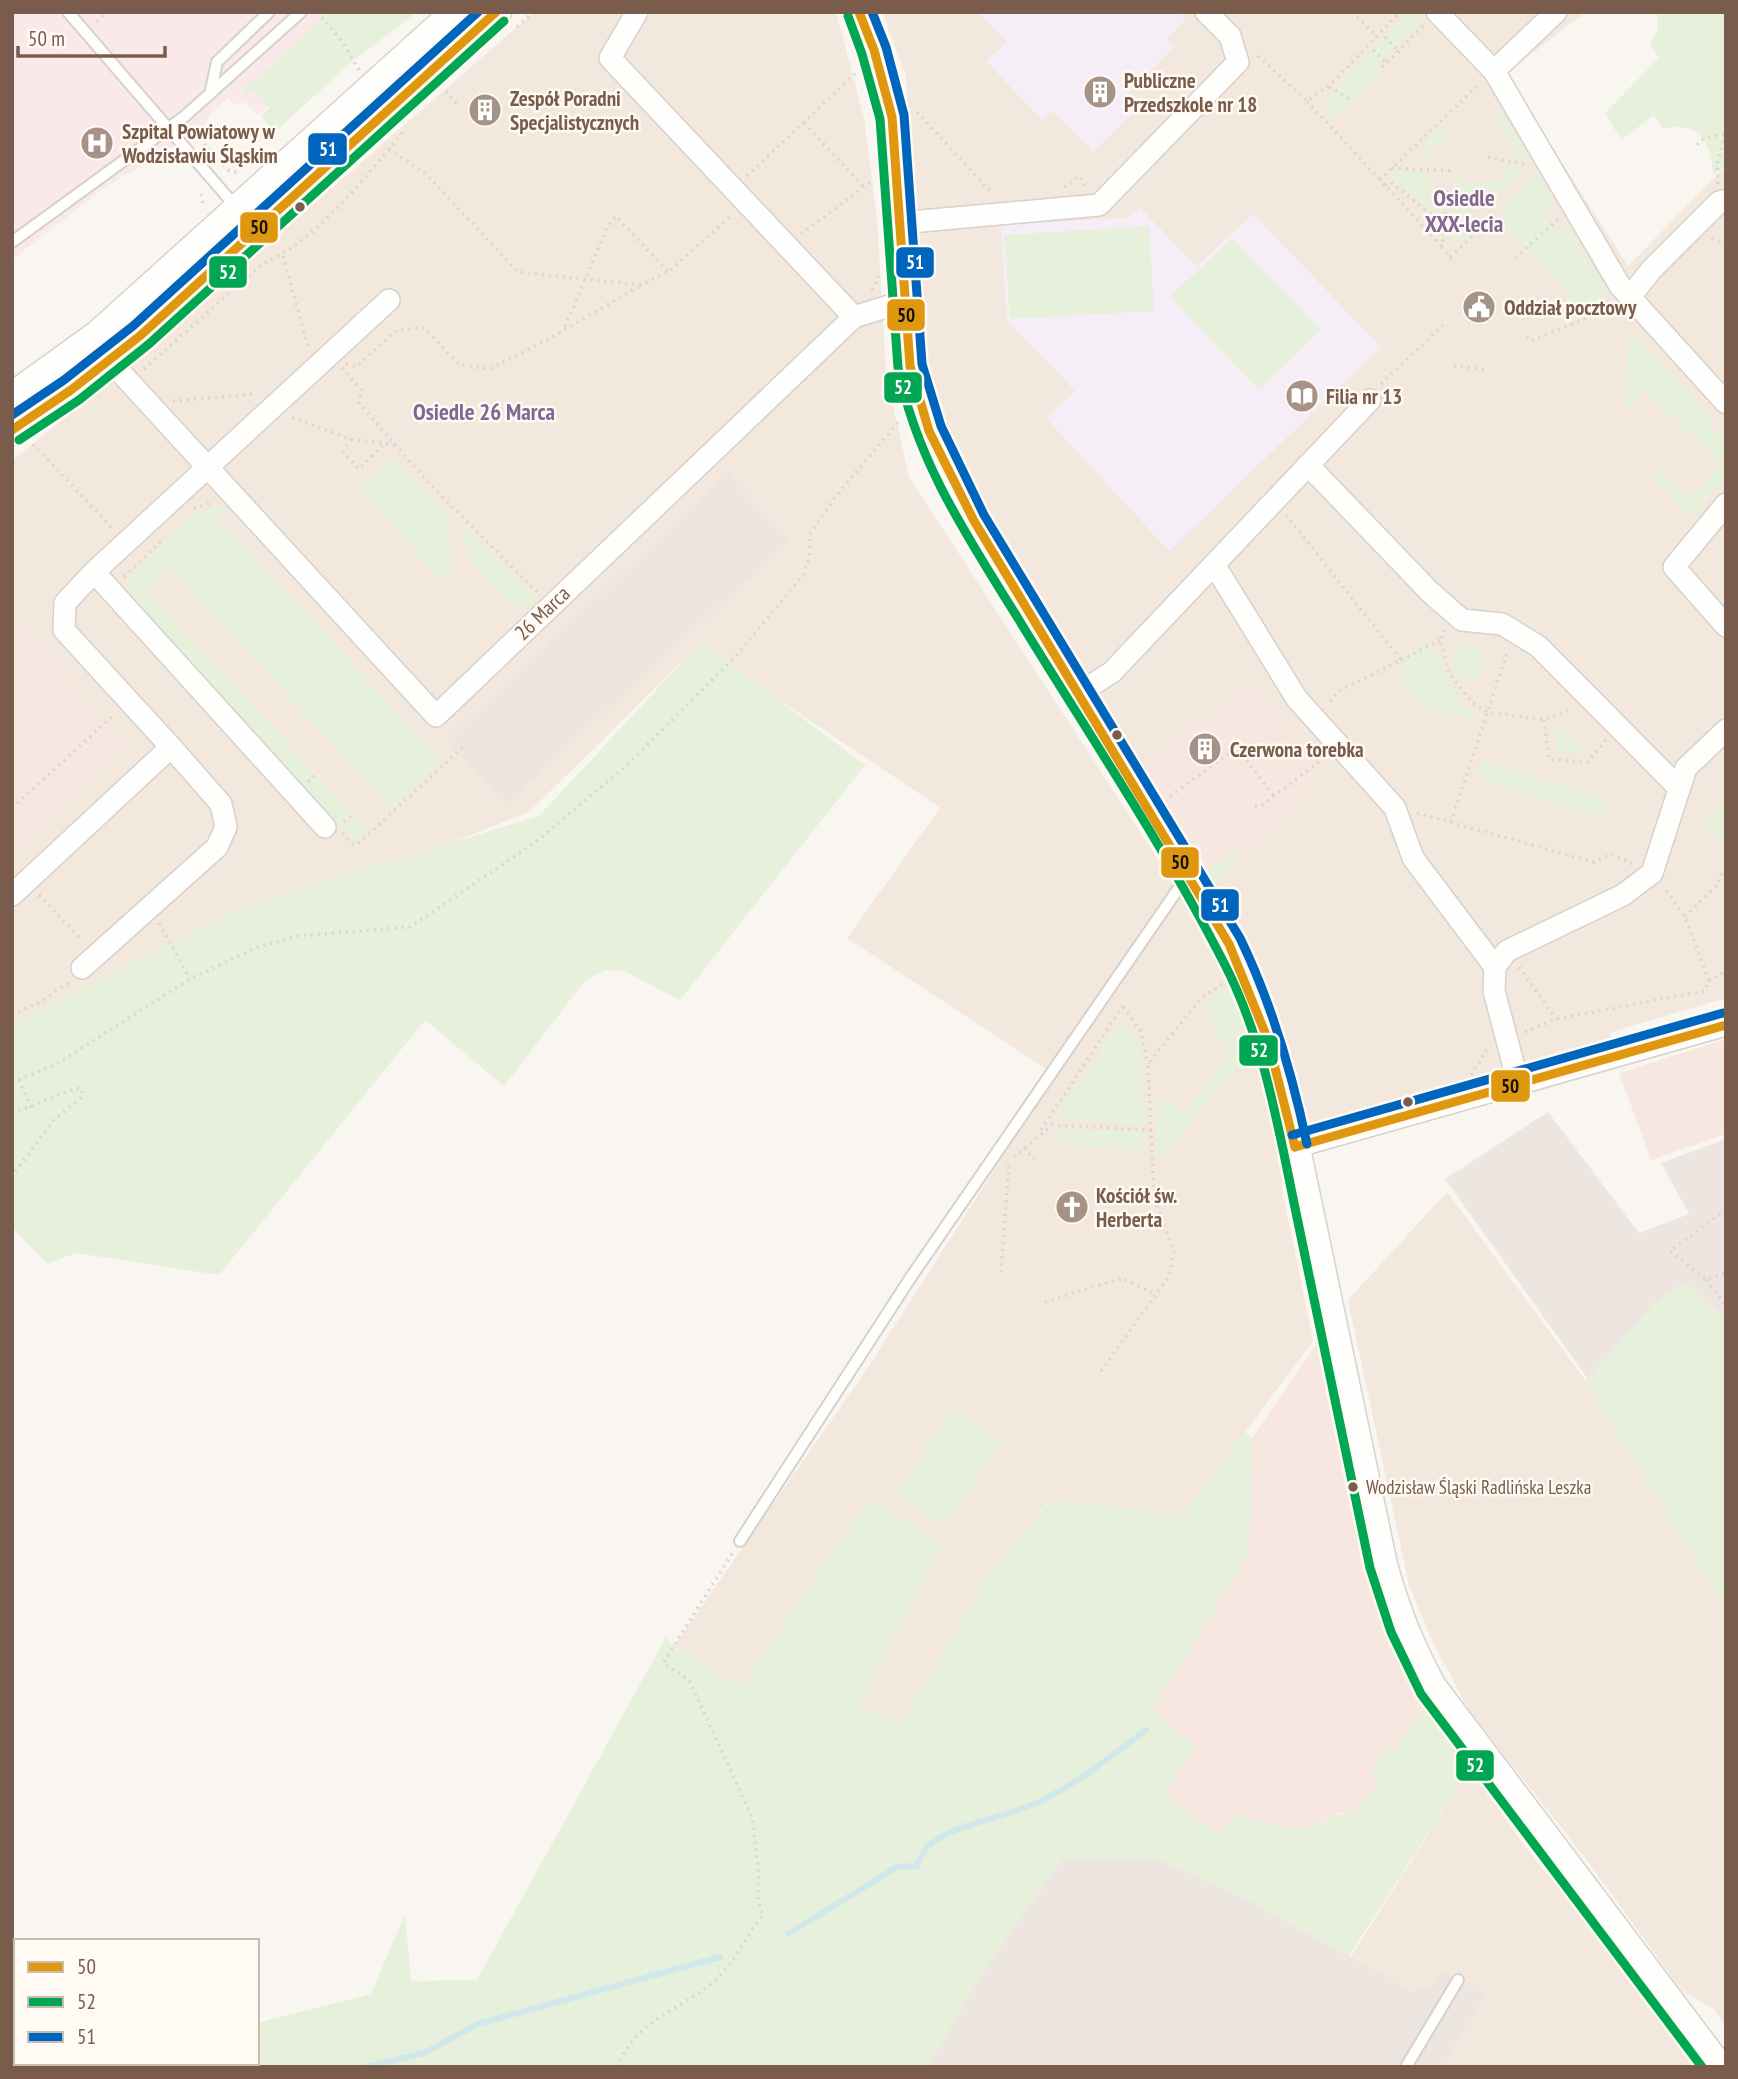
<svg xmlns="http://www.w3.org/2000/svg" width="1738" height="2079" viewBox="0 0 1738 2079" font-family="'PT Sans Narrow',sans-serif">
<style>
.residential{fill:#f2e8de}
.commercial{fill:#f6e8e1}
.industrial{fill:#ede5e0}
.education{fill:#f6eef6}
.medical{fill:#fae9e9}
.green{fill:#e7f0db;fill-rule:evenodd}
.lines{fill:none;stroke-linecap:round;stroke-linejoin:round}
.stream{stroke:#d0e8ea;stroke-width:6}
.lane-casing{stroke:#d7d1cb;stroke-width:14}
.street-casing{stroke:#d7d1cb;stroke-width:24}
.secondary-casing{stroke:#d9d2cb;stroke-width:33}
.path{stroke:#dcd5d0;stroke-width:3.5;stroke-dasharray:2 5;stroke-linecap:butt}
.lane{stroke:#fefefd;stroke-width:10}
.street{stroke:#fefefd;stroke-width:21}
.secondary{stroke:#fefefd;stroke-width:30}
.path-bridge{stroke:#dcd5d0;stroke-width:3.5;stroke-dasharray:2 5;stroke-linecap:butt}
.bus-1-casing{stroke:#fffaf3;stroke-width:14}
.bus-2-casing{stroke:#fffaf3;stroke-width:14}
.bus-3-casing{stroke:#fffaf3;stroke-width:14}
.bus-1{stroke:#de970f;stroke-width:9}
.bus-2{stroke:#00a651;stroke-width:9}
.bus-3{stroke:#0065bd;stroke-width:9}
.bus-dot{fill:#7a5c4d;stroke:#fffaf3;stroke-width:2.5}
.labels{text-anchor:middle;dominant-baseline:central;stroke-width:5;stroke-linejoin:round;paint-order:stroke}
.bus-label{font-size:19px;fill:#7a5c4d;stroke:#fffaf3;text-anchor:start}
.poi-label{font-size:21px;font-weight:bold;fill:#7a5c4d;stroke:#fffaf3;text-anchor:start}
.street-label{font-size:21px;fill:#7a5c4d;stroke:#fffaf3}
.neighbourhood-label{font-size:23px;font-weight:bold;fill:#846695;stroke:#fffaf3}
.line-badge{stroke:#fffaf3;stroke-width:2.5}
.badge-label{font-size:19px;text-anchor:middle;font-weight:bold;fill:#fff}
.pale-badge-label{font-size:19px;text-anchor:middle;font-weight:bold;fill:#111}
</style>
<rect width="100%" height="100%" fill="#f9f5f0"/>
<!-- residential -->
<g class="residential">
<polygon points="534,12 836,12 864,118 877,218 886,375 909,477 1157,858 1221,964 1259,1072 1281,1167 1283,1194 1313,1341 1183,1515 1050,1500 989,1574 901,1723 858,1707 943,1544 869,1500 741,1687 674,1646 865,1372 1055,1075 847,938 940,808 935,804 698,646 529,812 420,855 12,1032 12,850 128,742 83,703 12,613 12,461 150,347"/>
<polygon points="882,12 1586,12 1505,74 1628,266 1726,166 1726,998 1611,1032 1610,1041 1309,1134 1274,1000 1242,931 972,482 927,382 914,241 906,76"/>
<polygon points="1447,1192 1586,1381 1726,1609 1726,2028 1715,2010 1682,1991 1583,1855 1470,1712 1431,1638 1409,1585 1348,1300"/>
<polygon points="1470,1768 1526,1848 1664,2019 1698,2067 1403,2067 1340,1974"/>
</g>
<!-- commercial -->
<g class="commercial">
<polygon points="12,605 98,715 128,742 12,850"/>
<polygon points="1254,687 1319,773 1256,845 1205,869 1146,773 1143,759"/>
<polygon points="1726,1039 1726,1134 1651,1160 1619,1073"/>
<polygon points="1318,1333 1407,1669 1431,1712 1419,1715 1395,1751 1388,1747 1371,1777 1380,1782 1353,1814 1341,1812 1311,1826 1293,1828 1269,1825 1238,1816 1218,1833 1162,1793 1152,1710 1249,1555 1252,1438 1315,1346"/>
</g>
<!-- industrial -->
<g class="industrial">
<polygon points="728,473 790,541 506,804 446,740"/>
<polygon points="1548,1112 1639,1233 1689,1214 1661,1163 1726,1139 1726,1320 1685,1282 1653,1305 1588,1379 1445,1179"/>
<polygon points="1062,1859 1158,1859 1247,1899 1413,1992 1433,1985 1441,1971 1485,1995 1442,2067 927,2067 985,1968"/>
</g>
<!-- education -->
<g class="education">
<polygon points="977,12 1179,12 1186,20 1166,39 1174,47 1121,100 1133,113 1093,152 1053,111 1042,120 986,61 1007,42"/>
<polygon points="1140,208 1197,266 1253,214 1381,347 1169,551 1046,418 1075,391 1007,320 1001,225 1126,218"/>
</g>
<!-- medical -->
<polygon class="medical" points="12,12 399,12 337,43 258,115 247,104 241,102 235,105 228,98 210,115 204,128 104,188 12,260"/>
<!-- green -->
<g class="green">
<polygon points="331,12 417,12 349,64 275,132 261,116 269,108 253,90 246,95 242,91"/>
<polygon points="1410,12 1421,24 1377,67 1381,71 1331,120 1324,112 1331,93 1405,13"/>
<path d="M1657,12H1726V166L1713,175C1711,142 1700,120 1663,129L1654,115L1621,140L1605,113L1659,58L1650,44L1658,28Z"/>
<polygon points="1501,115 1505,117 1529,157 1527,162 1507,156 1515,151 1496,119"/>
<polygon points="1439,128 1449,140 1433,146 1431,164 1419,147"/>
<polygon points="1503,164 1525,169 1494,201 1485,201 1479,194 1466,205 1481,222 1456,246 1449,219 1456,171 1461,170 1465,185 1506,178"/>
<polygon points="1399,171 1430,173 1429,187 1441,190 1438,218 1391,178"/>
<path d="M1540,177L1552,197L1546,221L1554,231L1568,227L1608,296L1584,312L1562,321L1557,314L1570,296L1504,225C1499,206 1521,180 1540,177Z"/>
<polygon points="1149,226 1154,311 1010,319 1004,235"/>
<polygon points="1232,238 1321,330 1259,390 1170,297"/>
<polygon points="1630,332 1708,412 1711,426 1726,440 1726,476 1692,517 1651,476 1659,468 1688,498 1721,464 1646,391 1629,408 1625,407"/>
<polygon points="393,457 446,514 452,569 440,579 359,489"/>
<path d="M212,506L225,509L217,517L442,761L357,841L354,842L130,599L127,591L129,576L197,512ZM170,569L391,806L367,829L146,591Z"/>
<path d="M464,525L538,600L532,605L516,607C496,585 455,557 464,525Z"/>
<polygon points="701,642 865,765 680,1000 624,971 605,970 584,982 504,1086 425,1020 219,1275 76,1253 47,1264 12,1227 12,1025 241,907 539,816"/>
<path d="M1431,644L1441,658L1453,691L1475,717C1465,716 1451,717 1442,713C1404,699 1380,659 1431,644Z"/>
<polygon points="1464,645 1481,651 1482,666 1476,680 1468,682 1453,672 1453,653"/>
<polygon points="1555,724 1588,750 1555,754"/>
<polygon points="1482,761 1610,801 1602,817 1476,778"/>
<polygon points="1726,800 1726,846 1703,822"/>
<polygon points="1243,851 1221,881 1214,885 1205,869"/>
<polygon points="1229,986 1241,1011 1257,1067 1234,1071 1158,1163 1154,1110 1165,1097 1184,1113 1229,1056 1203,1003"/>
<polygon points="1119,1025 1139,1040 1146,1120 1140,1125 1053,1118"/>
<polygon points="1056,1128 1145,1132 1146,1150 1141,1150 1140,1145 1138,1150 1114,1148 1112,1143 1110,1148 1086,1147 1084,1141 1083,1146 1058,1144"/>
<polygon points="1685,1282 1726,1320 1726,1609 1586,1381 1653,1305"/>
<polygon points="951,1409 1001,1442 945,1526 896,1494"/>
<path d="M1245,1432L1252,1438L1249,1554L1152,1710L1197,1748L1162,1793L1218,1833L1238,1816C1261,1823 1287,1832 1311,1826C1327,1822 1335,1810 1353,1814L1380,1783L1370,1776L1387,1747L1395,1751L1419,1715L1431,1712L1470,1768L1349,1956L1247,1899L1158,1859H1062L985,1968L927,2067H12V1994L16,1992V2063H257V2023L371,1994L405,1914L411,1981L477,1980L666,1637L674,1646L741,1687L869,1500L943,1544L858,1707L901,1723L989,1574L1051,1500L1183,1515Z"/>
</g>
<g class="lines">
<!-- stream -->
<g class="stream">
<path d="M788,1934L897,1867L917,1866C920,1860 923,1851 927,1847C954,1822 1009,1818 1043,1800C1080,1781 1113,1755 1146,1730"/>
<polyline points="367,2067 424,2053 478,2024 720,1957"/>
</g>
<defs>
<g id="lane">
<polyline points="68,12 236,207"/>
<polyline points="210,94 217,62 269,12"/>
<polyline points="12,242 185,116 301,12"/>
<polyline points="740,1541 911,1277 1187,876"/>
<polyline points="1406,2067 1458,1980"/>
</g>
<g id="street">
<polyline points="637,12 610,58 854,317"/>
<polyline points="1437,12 1494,71 1620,286 1630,297"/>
<polyline points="1494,71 1556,12"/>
<polyline points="1726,200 1719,202 1651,270 1630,297 1726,403"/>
<polyline points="899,223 1099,205 1238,62 1230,36 1206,12"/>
<polyline points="110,361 436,716 854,317 905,301"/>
<polyline points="1308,465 1430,592 1462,620 1502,624 1538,646 1678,787"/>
<polyline points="1726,504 1674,567 1726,626"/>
<polyline points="1215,566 1297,699 1395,808 1413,858 1495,967"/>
<polyline points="94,572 325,827"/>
<polyline points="1078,694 1112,672 1370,400"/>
<polyline points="12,895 171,747 64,630 65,603 94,572 389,300"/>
<polyline points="82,968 217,847 226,827 221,804 171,747"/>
<polyline points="1519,1086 1494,991 1495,967 1507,951 1623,895 1652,873 1686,768 1726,730"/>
<polyline points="1295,1147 1726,1025"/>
</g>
<g id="secondary">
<path d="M859,12L874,50L892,117L910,366L917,399L934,449L975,525L1189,874L1236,959L1256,1004L1284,1096L1382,1565C1394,1609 1409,1647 1431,1687L1718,2067"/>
<polyline points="12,398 98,336 457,12"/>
<polyline points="12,430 71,390 141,335 496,12"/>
</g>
</defs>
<!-- lane casing -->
<use href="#lane" class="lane-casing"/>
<!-- street casing -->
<use href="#street" class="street-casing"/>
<!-- secondary casing -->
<use href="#secondary" class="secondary-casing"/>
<!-- path -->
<g class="path">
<polyline points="317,12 341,40 359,70"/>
<polyline points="1352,12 1377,36"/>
<polyline points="97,22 106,12"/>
<polyline points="517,27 533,12"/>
<polyline points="1258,56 1307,101 1331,84 1400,12"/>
<polyline points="1382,67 1424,25"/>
<polyline points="1329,87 1351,100"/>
<polyline points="446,91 457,104"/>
<polyline points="1307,101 1442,247"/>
<polyline points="917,112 993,194"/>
<polyline points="804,123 864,187"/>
<polyline points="204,144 228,170 241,173"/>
<polyline points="1697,145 1701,140 1723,133"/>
<polyline points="389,149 426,174 518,272 641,285 668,272 731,216"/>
<polyline points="1488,157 1524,164"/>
<polyline points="1392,168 1451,171"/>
<polyline points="747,176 856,73"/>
<polyline points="1380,180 1479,84"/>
<polyline points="1718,184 1717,164 1726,131"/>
<polyline points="1385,185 1391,182 1444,225"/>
<polyline points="1064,187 1079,176 1086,186"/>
<polyline points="1448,191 1442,247 1452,260"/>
<polyline points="201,194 204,207"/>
<polyline points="801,234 873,180"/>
<polyline points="1712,238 1726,245"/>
<polyline points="283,256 308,347"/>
<polyline points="1450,257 1491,219"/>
<polyline points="1515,258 1558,219"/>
<polyline points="872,290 879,276"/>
<polyline points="565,327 607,228 616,216 668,272"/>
<polyline points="1527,337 1530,341 1587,318 1608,302"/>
<polyline points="346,364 356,367 397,330 424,328 460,365 489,369 549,339 641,285"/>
<polyline points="1454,366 1486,370"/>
<polyline points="342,368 362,390 359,403 427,481 537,592"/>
<path d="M144,369L262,264C316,242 365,177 403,132"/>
<polyline points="1381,384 1443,325"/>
<polyline points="173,401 256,394"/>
<polyline points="292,418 351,439 395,445"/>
<polyline points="351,439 343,452 359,469 382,446"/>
<polyline points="33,444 113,529"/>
<polyline points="194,509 213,502"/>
<polyline points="1286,515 1401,660 1339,691 1327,705"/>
<polyline points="124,577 161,541"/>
<polyline points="1445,630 1440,640 1449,672 1457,684 1473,703 1487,712 1544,720 1572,709"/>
<polyline points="1401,660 1440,640"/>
<polyline points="1544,720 1549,759 1588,762 1606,740"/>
<polyline points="308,782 316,774"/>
<polyline points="1170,796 1237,748 1274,796"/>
<polyline points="1255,806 1261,806 1324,758"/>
<polyline points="12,808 114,715"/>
<polyline points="1417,813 1594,862 1611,854 1633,864"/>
<polyline points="344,822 353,814"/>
<polyline points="1451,822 1508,650"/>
<polyline points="342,833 353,844 358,844 464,746"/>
<polyline points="39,895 82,940"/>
<polyline points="1685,917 1715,887 1726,867"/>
<polyline points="159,923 190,979"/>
<polyline points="1519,967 1556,1019"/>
<polyline points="1709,981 1726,971"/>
<polyline points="1123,1007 1140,1030 1148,1064"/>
<polyline points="12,1015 41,1002 71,981"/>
<polyline points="1525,1032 1556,1019 1704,991 1709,981 1685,917 1664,887"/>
<polyline points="1471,1075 1487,1049"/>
<polyline points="19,1080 31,1108"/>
<polyline points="12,1082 55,1065 190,979 255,948 296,936 410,927 533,844 624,768 734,658 804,574 810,552 810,534 836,496 900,420"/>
<polyline points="12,1114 76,1088 82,1089 82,1097 54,1120 12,1176"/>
<polyline points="1041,1130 1123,1006"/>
<polyline points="1024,1148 1034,1159"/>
<polyline points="1014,1157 1052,1125 1152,1130"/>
<polyline points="1726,1210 1670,1251 1706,1280 1726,1273"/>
<polyline points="1001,1272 1009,1163"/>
<polyline points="1706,1280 1726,1306"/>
<polyline points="1045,1302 1122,1278 1156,1295"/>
<polyline points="1101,1371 1169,1276 1174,1252 1154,1199 1148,1064 1202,997 1223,984"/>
<path d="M617,2067C639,2016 677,2014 714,1981C736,1962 744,1937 763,1916L758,1901L759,1876L752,1817L689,1680L663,1663L733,1552"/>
</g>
<!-- lane -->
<use href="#lane" class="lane"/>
<!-- street -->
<use href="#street" class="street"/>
<!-- secondary -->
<use href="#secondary" class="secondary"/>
<!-- path-bridge -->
<g class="path-bridge">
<polyline points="1385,37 1400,53"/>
<polyline points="1373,50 1388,65"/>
</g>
<defs>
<g id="bus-1">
<polyline points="859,12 874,50 892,117 910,366 929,431 974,521 1229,944 1268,1040 1295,1147"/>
<polyline points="12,430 71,390 141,335 496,12"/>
<polyline points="1295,1147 1726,1025"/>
</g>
<g id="bus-2">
<path d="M848,16L862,54L880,119L898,367C916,461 969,539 1019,620C1088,733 1163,844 1224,963C1266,1044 1280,1138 1299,1227C1323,1341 1346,1454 1370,1568L1391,1632L1421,1694L1702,2067"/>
<polyline points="19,440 79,400 149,344 504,21"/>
</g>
<g id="bus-3">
<path d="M872,12L886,47L904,115L922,364L941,426L984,515L1240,938C1272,1004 1292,1073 1307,1144"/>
<polyline points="12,415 64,380 133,326 478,12"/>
<polyline points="1292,1135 1723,1013"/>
</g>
</defs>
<!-- bus-1 casing -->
<use href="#bus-1" class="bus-1-casing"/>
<!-- bus-2 casing -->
<use href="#bus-2" class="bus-2-casing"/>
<!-- bus-3 casing -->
<use href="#bus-3" class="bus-3-casing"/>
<!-- bus-1 -->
<use href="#bus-1" class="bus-1"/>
<!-- bus-2 -->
<use href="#bus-2" class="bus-2"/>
<!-- bus-3 -->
<use href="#bus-3" class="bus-3"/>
</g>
<!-- icons -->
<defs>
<symbol id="building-disc" viewBox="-11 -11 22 22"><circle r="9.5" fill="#a69286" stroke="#fffaf3"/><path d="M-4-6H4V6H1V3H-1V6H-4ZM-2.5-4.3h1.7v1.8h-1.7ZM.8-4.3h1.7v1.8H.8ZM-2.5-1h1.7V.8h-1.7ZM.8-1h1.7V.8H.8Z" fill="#fff"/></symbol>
<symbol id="hospital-disc" viewBox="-11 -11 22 22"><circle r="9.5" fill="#a69286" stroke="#fffaf3"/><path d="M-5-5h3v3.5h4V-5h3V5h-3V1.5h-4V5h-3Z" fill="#fff"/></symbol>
<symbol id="civic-disc" viewBox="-11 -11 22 22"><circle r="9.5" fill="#a69286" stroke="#fffaf3"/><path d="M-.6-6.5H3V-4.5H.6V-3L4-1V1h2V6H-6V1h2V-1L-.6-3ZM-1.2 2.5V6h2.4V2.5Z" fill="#fff"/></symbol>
<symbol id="library-disc" viewBox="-11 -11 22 22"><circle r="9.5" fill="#a69286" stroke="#fffaf3"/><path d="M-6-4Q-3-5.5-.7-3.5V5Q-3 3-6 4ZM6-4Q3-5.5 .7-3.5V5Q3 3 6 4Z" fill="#fff"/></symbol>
<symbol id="church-disc" viewBox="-11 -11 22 22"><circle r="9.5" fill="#a69286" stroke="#fffaf3"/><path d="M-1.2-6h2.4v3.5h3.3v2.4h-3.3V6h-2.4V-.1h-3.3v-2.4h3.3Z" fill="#fff"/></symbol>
</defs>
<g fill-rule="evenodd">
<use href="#building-disc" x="1081" y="73" width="38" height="38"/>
<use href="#building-disc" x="466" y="91" width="38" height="38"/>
<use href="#hospital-disc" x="78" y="124" width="38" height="38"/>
<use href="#civic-disc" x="1460" y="288" width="38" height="38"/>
<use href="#library-disc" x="1283" y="377" width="38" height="38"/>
<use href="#building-disc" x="1186" y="730" width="38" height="38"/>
<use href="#church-disc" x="1053" y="1188" width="38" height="38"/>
</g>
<!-- markers -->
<g class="bus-dot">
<circle cx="300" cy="207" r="6"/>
<circle cx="1117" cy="735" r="6"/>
<circle cx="1408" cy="1102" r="6"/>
<circle cx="1353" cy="1487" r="6"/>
</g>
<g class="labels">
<!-- bus labels -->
<g class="bus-label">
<text x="1366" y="1487">Wodzisław Śląski Radlińska Leszka</text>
</g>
<!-- poi labels -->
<g class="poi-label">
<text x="1124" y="80">Publiczne<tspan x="1124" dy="24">Przedszkole nr 18</tspan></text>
<text x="510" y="98">Zespół Poradni<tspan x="510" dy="24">Specjalistycznych</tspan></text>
<text x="122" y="131">Szpital Powiatowy w<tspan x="122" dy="24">Wodzisławiu Śląskim</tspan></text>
<text x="1504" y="307">Oddział pocztowy</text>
<text x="1326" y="396">Filia nr 13</text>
<text x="1230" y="749">Czerwona torebka</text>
<text x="1096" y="1195">Kościół św.<tspan x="1096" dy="24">Herberta</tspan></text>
</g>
<!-- street labels -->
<g class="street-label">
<text transform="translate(542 613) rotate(-44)">26 Marca</text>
</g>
<!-- neighbourhood labels -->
<g class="neighbourhood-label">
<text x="1464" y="197">Osiedle<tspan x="1464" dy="26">XXX-lecia</tspan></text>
<text x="484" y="411">Osiedle 26 Marca</text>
</g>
</g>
<g class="line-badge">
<rect x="307" y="132" width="41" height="34" rx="7" fill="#0065bd"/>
<rect x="239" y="211" width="40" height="33" rx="7" fill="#de970f"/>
<rect x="895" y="246" width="40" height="33" rx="7" fill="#0065bd"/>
<rect x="208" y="255" width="40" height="34" rx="7" fill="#00a651"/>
<rect x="886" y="298" width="40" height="34" rx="7" fill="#de970f"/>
<rect x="883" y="371" width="40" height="33" rx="7" fill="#00a651"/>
<rect x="1160" y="846" width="40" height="33" rx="7" fill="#de970f"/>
<rect x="1200" y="888" width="40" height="34" rx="7" fill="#0065bd"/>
<rect x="1238" y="1034" width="41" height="33" rx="7" fill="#00a651"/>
<rect x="1490" y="1069" width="41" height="34" rx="7" fill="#de970f"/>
<rect x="1455" y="1749" width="40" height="33" rx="7" fill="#00a651"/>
</g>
<g class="badge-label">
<text x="328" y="156">51</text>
<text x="915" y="269">51</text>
<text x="228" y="279">52</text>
<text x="903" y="394">52</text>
<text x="1220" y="912">51</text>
<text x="1259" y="1057">52</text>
<text x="1475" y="1772">52</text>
</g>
<g class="pale-badge-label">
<text x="259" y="234">50</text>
<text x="906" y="322">50</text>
<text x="1180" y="869">50</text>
<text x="1510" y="1093">50</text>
</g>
<!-- border -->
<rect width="1738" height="2079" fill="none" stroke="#7a5c4d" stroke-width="28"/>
<!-- legend -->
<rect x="14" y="1939" width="245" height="126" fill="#fffaf3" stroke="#cabbb1" stroke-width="2"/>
<rect x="28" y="1962" width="35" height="10" fill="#de970f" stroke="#cabbb1" stroke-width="2"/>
<text x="77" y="1974" font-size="21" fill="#7a5c4d">50</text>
<rect x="28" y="1997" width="35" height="10" fill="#00a651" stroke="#cabbb1" stroke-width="2"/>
<text x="77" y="2009" font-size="21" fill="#7a5c4d">52</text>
<rect x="28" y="2032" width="35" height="10" fill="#0065bd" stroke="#cabbb1" stroke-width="2"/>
<text x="77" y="2044" font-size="21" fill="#7a5c4d">51</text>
<!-- scale -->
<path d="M18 46v10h147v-10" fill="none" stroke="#7a5c4d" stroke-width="3.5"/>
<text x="28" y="46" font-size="21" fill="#7a5c4d" stroke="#fffaf3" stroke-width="5" paint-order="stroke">50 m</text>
</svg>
